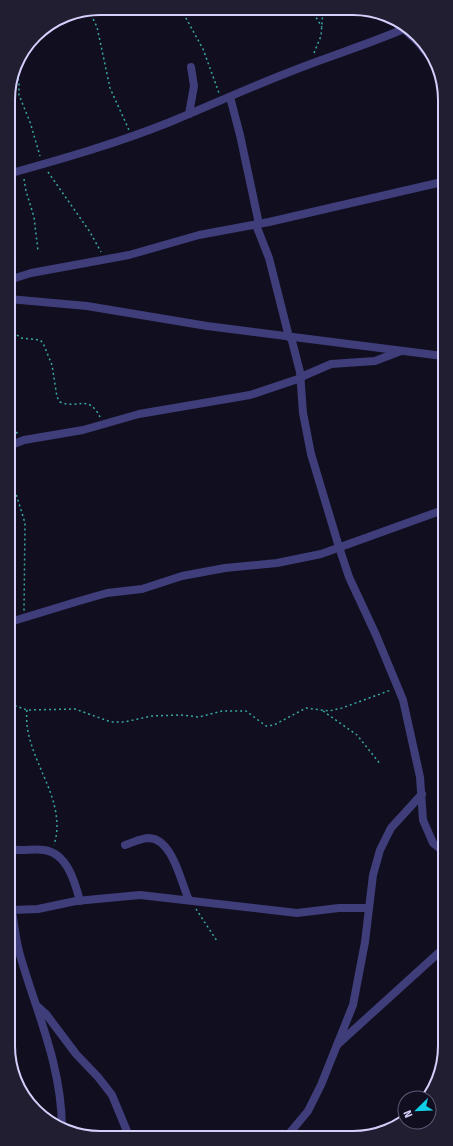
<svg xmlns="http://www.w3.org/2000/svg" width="453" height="1146" viewBox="0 0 453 1146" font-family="'Fira Sans Condensed',sans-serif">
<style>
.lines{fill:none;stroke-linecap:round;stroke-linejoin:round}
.path{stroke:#37a8a2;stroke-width:1.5;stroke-dasharray:2 3;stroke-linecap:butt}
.street{stroke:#3f3d7a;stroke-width:8}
.rim{fill:none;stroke:#d5d0fb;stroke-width:2}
</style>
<rect width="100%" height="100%" fill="#110e1f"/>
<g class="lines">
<!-- path -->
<g class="path">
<polyline points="181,9 203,49 219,93"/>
<polyline points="311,9 322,27"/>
<polyline points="89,10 97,27 110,88 129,130"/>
<polyline points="314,53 321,36 323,9"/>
<polyline points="15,69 19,82 19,95 30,122 40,156"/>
<polyline points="48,172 90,232 101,252"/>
<polyline points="24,179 26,191 34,217 38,251"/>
<path d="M9,329L21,338L40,340L43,343L52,365L57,397L60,402C78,410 88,393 100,417"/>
<polyline points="9,425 18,434"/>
<polyline points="9,471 25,523 24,611"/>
<polyline points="10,704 27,710 75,709 111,722 124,722 152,716 181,715 199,717 222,711 246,711 266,726 274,725 306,708 329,711 342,708 391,690"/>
<path d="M27,710C22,757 69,797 54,845"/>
<polyline points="323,711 357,735 381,765"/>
<polyline points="196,909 217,941"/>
</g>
<!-- street -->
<g class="street">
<polyline points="404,29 418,42 434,62"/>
<polyline points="230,97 240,135 259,224"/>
<polyline points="189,114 194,86 191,67"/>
<path d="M8,174C62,159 118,143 170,122C209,106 248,88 287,73C326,57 367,45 406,28"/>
<polyline points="256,225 269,258 289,337"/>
<polyline points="9,280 31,273 129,255 199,235 269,222 442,182"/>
<polyline points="9,299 87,306 207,326 443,356"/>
<polyline points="291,337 300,372 303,413 311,454 339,547 349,577 376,635 403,700 420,777 423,820 433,843 444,852"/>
<polyline points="301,377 331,364 375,361 401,351"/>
<polyline points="9,446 24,440 83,430 139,414 250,395 301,378"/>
<polyline points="10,622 79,601 107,593 142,589 182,576 225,568 277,563 321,554 443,510"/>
<path d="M125,845C132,843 141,838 149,838C173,839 181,883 189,900"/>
<path d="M10,849C22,852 33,848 44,850C67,853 75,882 80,901"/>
<path d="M11,901C13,919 15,937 20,955C37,1014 61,1063 62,1127"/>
<polyline points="12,910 38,909 76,901 140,895 297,913 339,908 369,908"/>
<polyline points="37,1006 46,1014 76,1054 98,1077 112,1095 129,1136"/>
<polyline points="337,1045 445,947"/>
<polyline points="288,1135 308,1111 321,1085 353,1005 365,942 373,875 380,850 391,828 422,794"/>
</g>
</g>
<!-- crop -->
<path d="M0 0H453V1146H0ZM100 15H353A85 85 0 0 1 438 100V1046A85 85 0 0 1 353 1131H100A85 85 0 0 1 15 1046V100A85 85 0 0 1 100 15Z" fill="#211e31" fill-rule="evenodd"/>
<path class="rim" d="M100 15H353A85 85 0 0 1 438 100V1046A85 85 0 0 1 353 1131H100A85 85 0 0 1 15 1046V100A85 85 0 0 1 100 15Z"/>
<!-- north arrow -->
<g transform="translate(417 1110) rotate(247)"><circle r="19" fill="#110e1f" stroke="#5f5c77"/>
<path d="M0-3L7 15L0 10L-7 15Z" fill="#11cfe6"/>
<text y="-6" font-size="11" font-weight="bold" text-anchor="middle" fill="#d5d0fb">N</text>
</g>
</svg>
